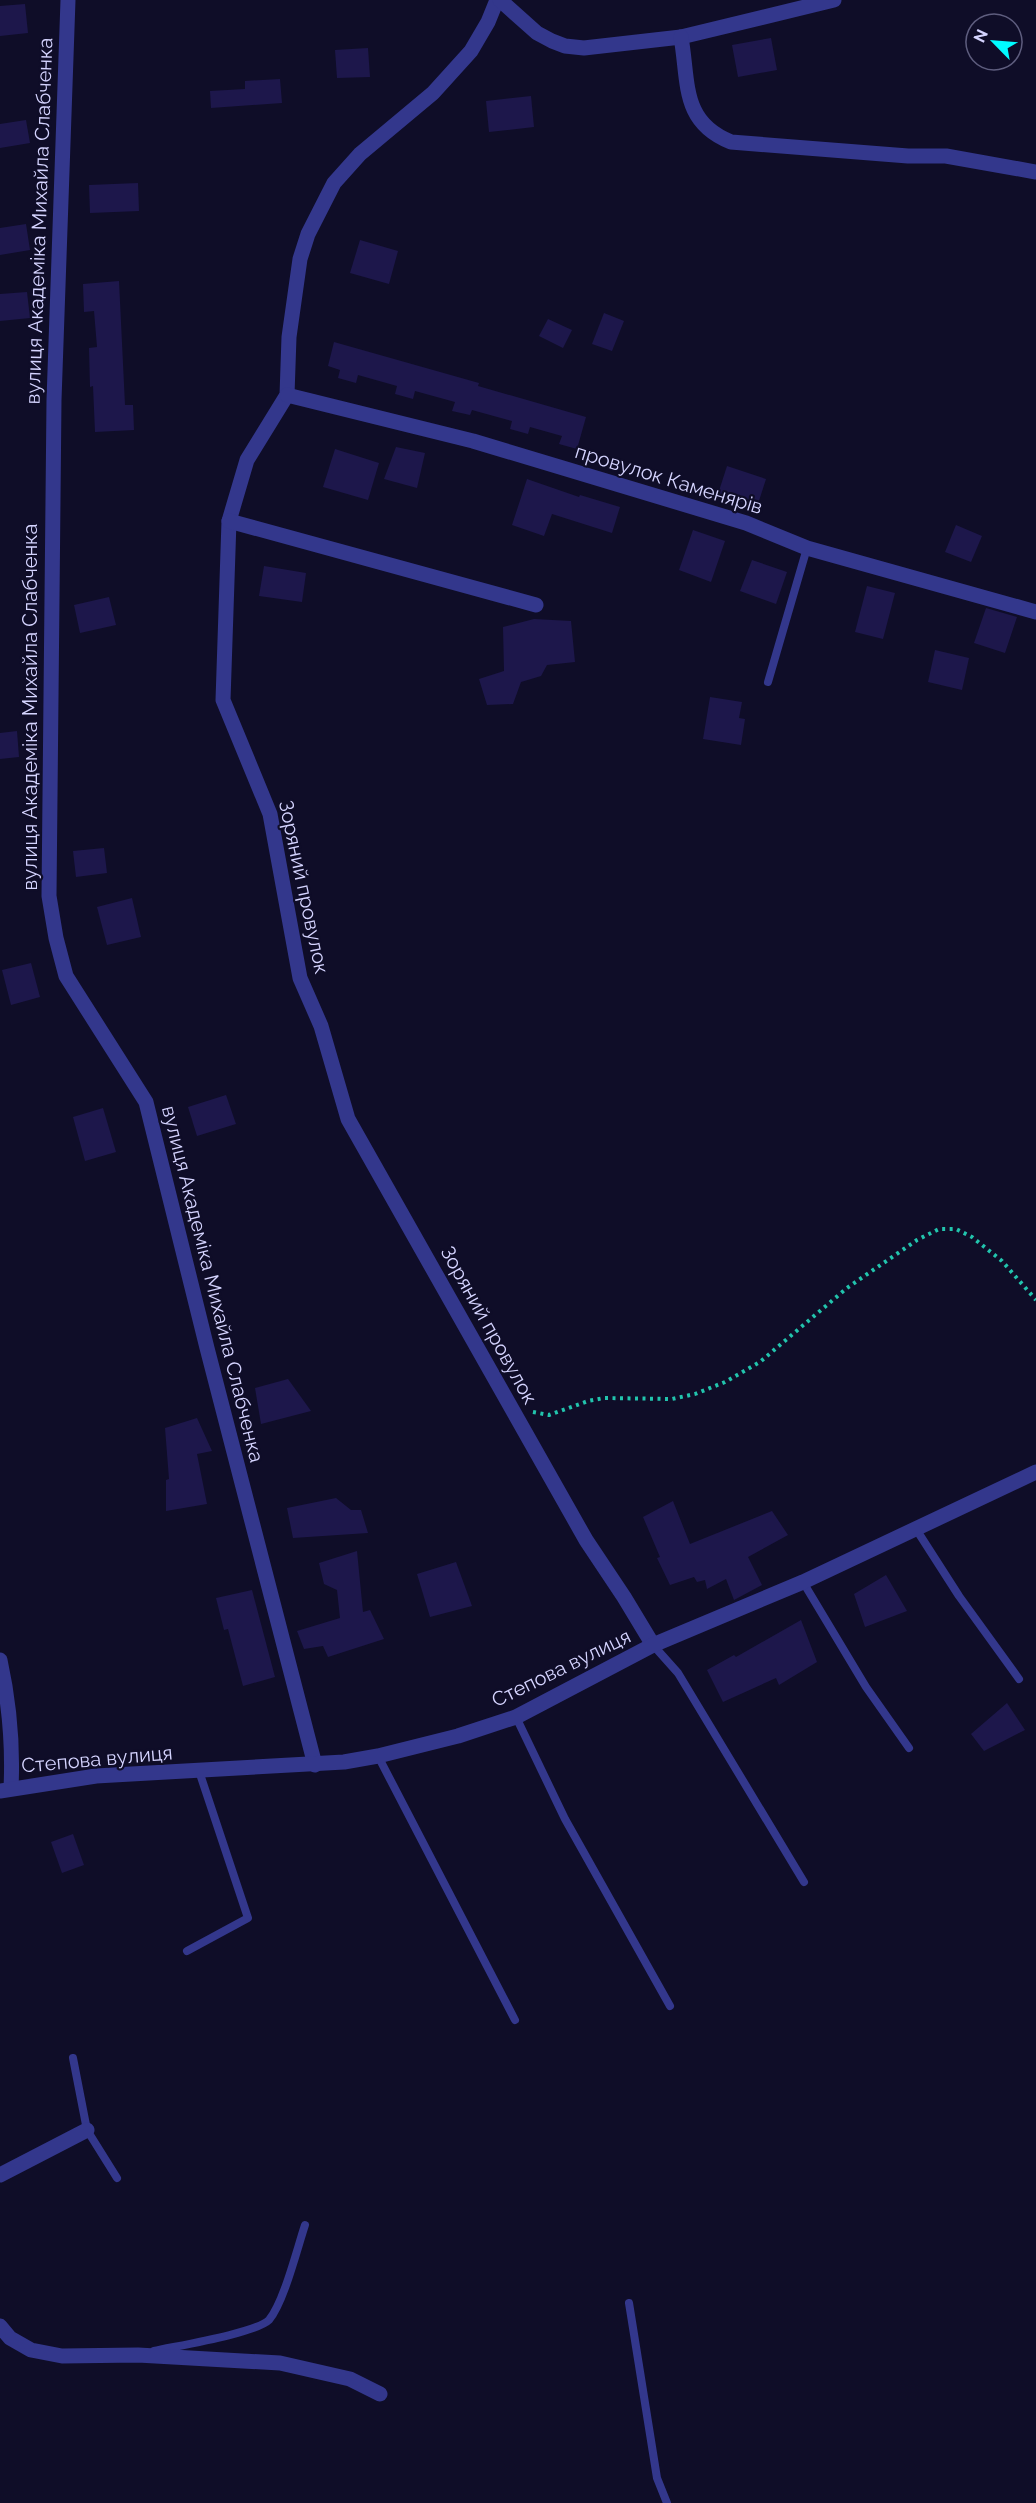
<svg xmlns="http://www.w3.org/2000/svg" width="1036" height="2503" viewBox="0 0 1036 2503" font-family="Raleway,sans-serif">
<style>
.building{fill:#1d174b}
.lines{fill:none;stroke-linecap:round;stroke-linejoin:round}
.path{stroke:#22c4ad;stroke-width:4;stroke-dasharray:3 4.5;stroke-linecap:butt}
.service{stroke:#33378c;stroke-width:8}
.minor{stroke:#33378c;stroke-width:15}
.labels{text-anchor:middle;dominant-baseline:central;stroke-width:4.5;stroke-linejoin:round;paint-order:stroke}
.street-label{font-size:20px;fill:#d5d4ff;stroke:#0f0d28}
</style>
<rect width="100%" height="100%" fill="#0f0d28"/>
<!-- building -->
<g class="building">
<polygon points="25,4 28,33 0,36 0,6"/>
<polygon points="771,38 777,70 738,77 732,45"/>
<polygon points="368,48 370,77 337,78 335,50"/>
<polygon points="280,79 282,103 211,108 210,91 245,89 245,81"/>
<polygon points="531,96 534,127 489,132 486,101"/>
<polygon points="26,120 30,143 0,148 0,124"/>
<polygon points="138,183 139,211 90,213 89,185"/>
<polygon points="26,224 30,250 0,255 0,228"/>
<polygon points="360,240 398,251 389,284 350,273"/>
<polygon points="119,281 125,405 133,405 134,430 95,432 93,386 90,387 89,348 97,347 94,311 84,312 83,284"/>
<polygon points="27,292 30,318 0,321 0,294"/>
<polygon points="604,313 624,321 612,351 592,344"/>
<polygon points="548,319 572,330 563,348 539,336"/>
<polygon points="334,342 479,383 478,386 586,417 577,449 559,444 562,436 530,427 528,434 510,429 512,421 472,410 470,415 452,411 455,402 415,391 413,399 395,394 397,386 358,375 356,383 338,378 340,370 328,366"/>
<polygon points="396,447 425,453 417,488 384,479"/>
<polygon points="335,449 379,463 368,500 323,487"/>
<polygon points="727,466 766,479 757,507 718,494"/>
<polygon points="527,479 579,497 580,495 620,507 612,533 552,514 544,536 512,525"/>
<polygon points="956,525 982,536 971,562 945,552"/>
<polygon points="693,530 725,541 711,582 679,570"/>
<polygon points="752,560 787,572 776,604 740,591"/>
<polygon points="264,566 306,573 302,602 259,596"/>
<polygon points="867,586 895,593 883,639 855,632"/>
<polygon points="109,597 116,625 80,633 74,605"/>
<polygon points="986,608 1017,617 1005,653 974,643"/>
<polygon points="534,619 571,621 575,662 547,665 541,676 521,682 513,704 487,705 479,679 504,671 503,627"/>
<polygon points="935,650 969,658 962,690 928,682"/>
<polygon points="710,697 742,702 739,718 745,719 741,745 703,739"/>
<polygon points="17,731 19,757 0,759 0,733"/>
<polygon points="104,848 107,873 76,877 73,851"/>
<polygon points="132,898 141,937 107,945 97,907"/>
<polygon points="31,963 40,997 11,1005 2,970"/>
<polygon points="226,1095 236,1124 197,1136 188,1107"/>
<polygon points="103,1108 116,1152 85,1161 73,1117"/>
<polygon points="288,1379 311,1411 261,1424 255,1388"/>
<polygon points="197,1418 212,1451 197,1454 207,1504 166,1511 166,1480 169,1479 165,1428"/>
<polygon points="336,1498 351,1510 361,1510 368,1533 293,1538 287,1508"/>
<polygon points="673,1501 690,1544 772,1511 788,1535 748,1557 762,1585 734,1600 726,1579 707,1589 705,1580 697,1582 694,1577 670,1585 657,1558 660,1557 643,1517"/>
<polygon points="357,1551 363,1612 370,1610 384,1639 328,1657 323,1646 304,1649 297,1631 340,1618 337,1590 324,1584 319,1563"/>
<polygon points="456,1562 472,1606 430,1617 417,1574"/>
<polygon points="886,1575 907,1611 865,1627 854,1594"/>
<polygon points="252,1590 275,1677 243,1686 228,1629 224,1630 216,1598"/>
<polygon points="801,1620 817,1662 779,1685 776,1678 723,1702 707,1670 734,1655 736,1657"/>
<polygon points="1007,1703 1025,1730 984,1751 971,1734"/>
<polygon points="73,1834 84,1865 62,1873 51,1842"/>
</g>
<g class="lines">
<!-- path -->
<polyline class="path" points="533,1412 549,1415 588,1401 604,1398 672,1399 695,1394 725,1382 760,1362 847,1288 917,1240 939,1229 956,1229 972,1237 1002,1261 1036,1300"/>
<!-- service -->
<g class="service">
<polyline points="768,682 807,548"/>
<polyline points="916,1529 959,1596 1019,1679"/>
<polyline points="803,1582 866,1687 909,1748"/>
<polyline points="653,1645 678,1673 804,1882"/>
<polyline points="516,1717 565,1819 670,2006"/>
<polyline points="378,1756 515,2020"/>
<polyline points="187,1951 248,1918 199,1771"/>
<polyline points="73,2058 87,2130 117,2178"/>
<polyline points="629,2303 657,2478 667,2503"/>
<path d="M154,2351C176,2346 256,2333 269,2320C284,2302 297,2249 305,2225"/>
</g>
<!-- minor -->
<g class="minor">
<polyline points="68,0 54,400 49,896 56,938 66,976 146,1102 207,1348 315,1765"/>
<polyline points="497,0 488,22 471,51 433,93 360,154 334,183 308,234 300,259 289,337 287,395 247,460 229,521 223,700 270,814 300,978 321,1026 348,1119 586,1540 624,1597 653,1645"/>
<polyline points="500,0 537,33 552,41 565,46 584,48 681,37 834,0"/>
<path d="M681,37C689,83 681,122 731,142L908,156H946L1036,172"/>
<polyline points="287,395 473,441 746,523 807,548 1036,612"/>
<polyline points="229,521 536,605"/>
<path d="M0,1660C9,1701 13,1746 11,1788"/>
<polyline points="0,1791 96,1776 344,1762 378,1756 458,1736 516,1717 653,1645 803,1582 1036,1472"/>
<polyline points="0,2175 87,2130"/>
<polyline points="0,2326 10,2338 31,2350 62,2356 138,2355 280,2363 350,2379 380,2394"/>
</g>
</g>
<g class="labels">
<!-- street labels -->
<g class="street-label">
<text transform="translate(39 221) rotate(-88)">вулиця Академіка Михайла Слабченка</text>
<text transform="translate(669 479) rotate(17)">провулок Каменярів</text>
<text transform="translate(30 707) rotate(-90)">вулиця Академіка Михайла Слабченка</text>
<text transform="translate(304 887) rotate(78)">Зоряний провулок</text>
<text transform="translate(213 1284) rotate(76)">вулиця Академіка Михайла Слабченка</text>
<text transform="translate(489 1325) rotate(61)">Зоряний провулок</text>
<text transform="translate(561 1668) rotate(-26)">Степова вулиця</text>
<text transform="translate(97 1759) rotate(-5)">Степова вулиця</text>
</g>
</g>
<!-- north arrow -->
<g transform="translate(994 42) rotate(295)"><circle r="28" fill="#0f0d28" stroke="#5e5d7e" stroke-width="1.5"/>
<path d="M0-4.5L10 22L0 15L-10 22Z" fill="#00fbff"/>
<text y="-9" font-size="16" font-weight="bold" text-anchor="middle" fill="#d5d4ff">N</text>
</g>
</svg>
